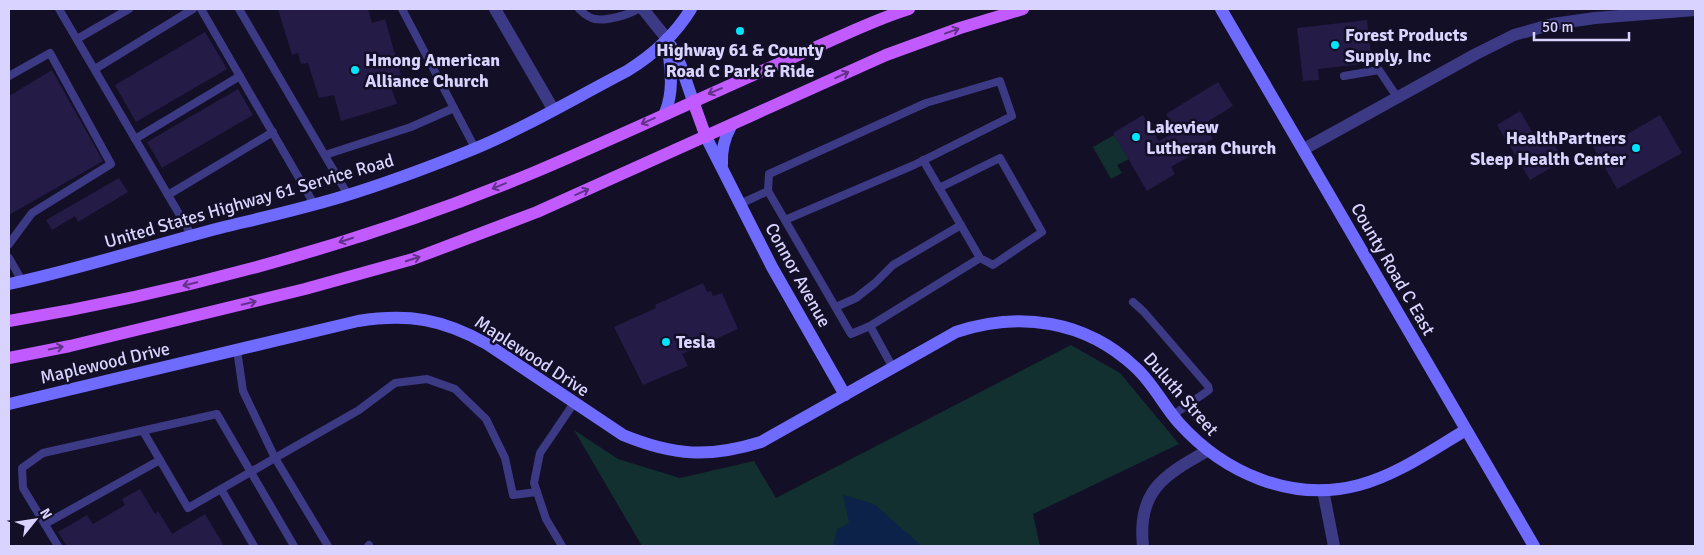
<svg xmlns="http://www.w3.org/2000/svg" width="1704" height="555" viewBox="0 0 1704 555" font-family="Signika,sans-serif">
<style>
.green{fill:#12302f}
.water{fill:#0c2248}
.building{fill:#241b47}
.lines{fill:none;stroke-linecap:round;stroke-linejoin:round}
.lane{stroke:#3d3a85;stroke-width:8}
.street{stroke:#3d3a85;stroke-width:12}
.secondary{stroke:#6f6bff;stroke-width:12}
.primary{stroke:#c25bff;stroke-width:12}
.oneway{stroke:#623188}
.poi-dot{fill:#00e5ff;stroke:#130f26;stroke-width:2}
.labels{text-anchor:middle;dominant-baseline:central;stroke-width:5;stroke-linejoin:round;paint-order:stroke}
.poi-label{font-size:18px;font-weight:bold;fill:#d9d4ff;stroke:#130f26;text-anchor:start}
.street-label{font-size:18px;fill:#d9d4ff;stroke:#130f26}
</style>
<rect width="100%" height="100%" fill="#130f26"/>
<!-- green -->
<g class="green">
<polygon points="1114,135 1129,159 1117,165 1122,173 1111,179 1093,147"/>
<polygon points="1071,345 1120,373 1179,444 1033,514 1040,546 642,546 574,430 618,459 680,478 754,461 776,498"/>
</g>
<!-- water -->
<polygon class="water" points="843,495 874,504 922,546 833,546 837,529 849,523"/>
<!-- building -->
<g class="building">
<polygon points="278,9 368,9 372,23 385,19 401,75 388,79 397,104 341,121 334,95 319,98 308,63 301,64 298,53 292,55"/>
<polygon points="1367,20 1372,63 1318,69 1319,80 1303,81 1297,28"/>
<polygon points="205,32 227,69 136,122 115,85"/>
<polygon points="52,70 103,161 9,215 9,96"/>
<polygon points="1218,82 1233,106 1204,124 1213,139 1190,152 1190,156 1171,167 1175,174 1147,191 1113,133 1143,115 1159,141 1176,131 1166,114"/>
<polygon points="238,89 253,115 162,168 147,142"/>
<polygon points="1520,111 1541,147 1552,141 1564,160 1530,180 1497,125"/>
<polygon points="1660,115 1682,153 1617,189 1591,143 1613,130 1619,139"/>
<polygon points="119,178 128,192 78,222 75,216 52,230 46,220"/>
<polygon points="703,283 707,292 711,291 713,296 722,293 738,329 682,354 688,366 643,385 614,327 656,308 655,305"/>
<polygon points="140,489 155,514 158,511 172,534 205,514 224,546 67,546 58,532 87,515 93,524 125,505 122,499"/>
</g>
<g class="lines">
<!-- lane -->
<g class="lane">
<polyline points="59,9 192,236"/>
<polyline points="201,9 314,204"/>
<polyline points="239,9 348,195"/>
<polyline points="402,9 475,148"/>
<path d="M579,9C583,13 589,18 595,19C607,21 628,15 638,9"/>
<polyline points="77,39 129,9"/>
<polyline points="95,69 193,9"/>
<polyline points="9,76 50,53 111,164 32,213 9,244"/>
<polyline points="1344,76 1379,70 1397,97"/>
<polyline points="135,139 240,76"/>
<polyline points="325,155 411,127 454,108"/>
<polyline points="923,160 980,258 993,265 1042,232 1000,158 939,188"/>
<polyline points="768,191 769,174 926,103 1000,81 1012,116 914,165 785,220"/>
<polyline points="168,195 273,132"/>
<polyline points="740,204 768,191 851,334 870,326 980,258"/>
<polyline points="9,258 22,281"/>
<polyline points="1133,302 1144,312 1208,386 1209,390 1173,415"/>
<polyline points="836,307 856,298 875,283 893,265 961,225"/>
<polyline points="870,326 893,368"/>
<polyline points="143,431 188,508 275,458 243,391 237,350"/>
<polyline points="221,489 254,546"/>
<polyline points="45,524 160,460"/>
<polyline points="58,546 23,488 22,468 43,453 217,414 294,546"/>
<polyline points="328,546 275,458 359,410 395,383 427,379 455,389 486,419 505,458 513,495 537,492"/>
<polyline points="368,546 369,545"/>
<polyline points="562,546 546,519 534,483 540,453 574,403"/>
</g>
<!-- street -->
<g class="street">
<polyline points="495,9 553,109"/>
<polyline points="643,9 667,39"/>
<polyline points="1304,149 1476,54 1514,35 1553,24 1595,18 1695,10"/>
<polyline points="1323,490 1334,546"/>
<path d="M1143,546C1137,491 1164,475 1207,451"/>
</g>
<!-- secondary -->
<g class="secondary">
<polyline points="1221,9 1534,546"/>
<polyline points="671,46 681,66 693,101"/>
<path d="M665,113C675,88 670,66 667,39"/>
<polyline points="706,137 772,267 845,395"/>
<path d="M722,165C721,150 724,139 731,126"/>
<path d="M9,284C80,269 150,246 220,228C261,218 301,209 341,197C384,184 427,168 469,151C523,129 575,98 627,71C653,55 675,35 691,9"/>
<path d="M9,404L358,321C408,313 443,319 487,344L623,435C674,456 709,458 761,442L956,332C1019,311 1085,320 1135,367C1153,383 1163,405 1179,423C1224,473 1292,503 1359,485C1397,475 1432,450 1466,430"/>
</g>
<!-- primary -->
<g class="primary">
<polyline points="693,101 706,137"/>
<path d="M9,321C189,291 366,242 535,172C625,134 713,92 803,53C838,38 873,20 909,9"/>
<polyline points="9,358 70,346 305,289 413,259 537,212 886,55 960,28 1023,9"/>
</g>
</g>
<!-- one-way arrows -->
<defs><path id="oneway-shaft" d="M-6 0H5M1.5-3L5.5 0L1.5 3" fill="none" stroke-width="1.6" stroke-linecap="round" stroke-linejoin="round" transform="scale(1.25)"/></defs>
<g class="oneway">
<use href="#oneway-shaft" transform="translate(952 31) rotate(-20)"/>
<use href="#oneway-shaft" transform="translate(842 75) rotate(-25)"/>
<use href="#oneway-shaft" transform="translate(715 91) rotate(157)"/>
<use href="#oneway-shaft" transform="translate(648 121) rotate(156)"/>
<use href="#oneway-shaft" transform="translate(499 186) rotate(158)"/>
<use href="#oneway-shaft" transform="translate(582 192) rotate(-24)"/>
<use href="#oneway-shaft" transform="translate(346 240) rotate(162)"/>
<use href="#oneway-shaft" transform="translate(413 259) rotate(-18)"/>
<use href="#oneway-shaft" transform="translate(190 284) rotate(166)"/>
<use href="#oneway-shaft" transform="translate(249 303) rotate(-13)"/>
<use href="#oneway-shaft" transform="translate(56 348) rotate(-12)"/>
</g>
<!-- markers -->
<g class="poi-dot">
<circle cx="740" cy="31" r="5"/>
<circle cx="1335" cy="45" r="5"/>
<circle cx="355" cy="70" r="5"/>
<circle cx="1136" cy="137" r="5"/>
<circle cx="1636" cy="148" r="5"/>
<circle cx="666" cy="342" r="5"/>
</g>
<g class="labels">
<!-- poi labels -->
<g class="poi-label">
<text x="1345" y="35">Forest Products<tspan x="1345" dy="21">Supply, Inc</tspan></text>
<text x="740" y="50" text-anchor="middle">Highway 61 &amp; County<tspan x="740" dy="21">Road C Park &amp; Ride</tspan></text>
<text x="365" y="60">Hmong American<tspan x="365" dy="21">Alliance Church</tspan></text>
<text x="1146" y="127">Lakeview<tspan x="1146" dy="21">Lutheran Church</tspan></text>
<text x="1626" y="138" text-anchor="end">HealthPartners<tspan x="1626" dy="21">Sleep Health Center</tspan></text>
<text x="676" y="342">Tesla</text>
</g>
<!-- street labels -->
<g class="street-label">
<text transform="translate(249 201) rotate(-16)">United States Highway 61 Service Road</text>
<text transform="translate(1393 269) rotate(60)">County Road C East</text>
<text transform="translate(798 275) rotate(61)">Connor Avenue</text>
<text transform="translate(532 356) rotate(33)">Maplewood Drive</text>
<text transform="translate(105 363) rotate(-13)">Maplewood Drive</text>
<text transform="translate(1181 394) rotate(49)">Duluth Street</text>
</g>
</g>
<!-- border -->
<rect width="1704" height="555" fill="none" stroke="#d9d4ff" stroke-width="20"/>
<!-- north arrow -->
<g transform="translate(35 520) rotate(60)" stroke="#130f26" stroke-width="4" paint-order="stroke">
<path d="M0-4L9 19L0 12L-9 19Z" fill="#d9d4ff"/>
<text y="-8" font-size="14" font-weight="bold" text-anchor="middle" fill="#d9d4ff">N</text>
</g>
<!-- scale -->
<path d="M1534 32v8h95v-8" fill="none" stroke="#d9d4ff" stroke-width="2.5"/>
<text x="1542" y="32" font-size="15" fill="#d9d4ff" stroke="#130f26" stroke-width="4" paint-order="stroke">50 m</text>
</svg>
